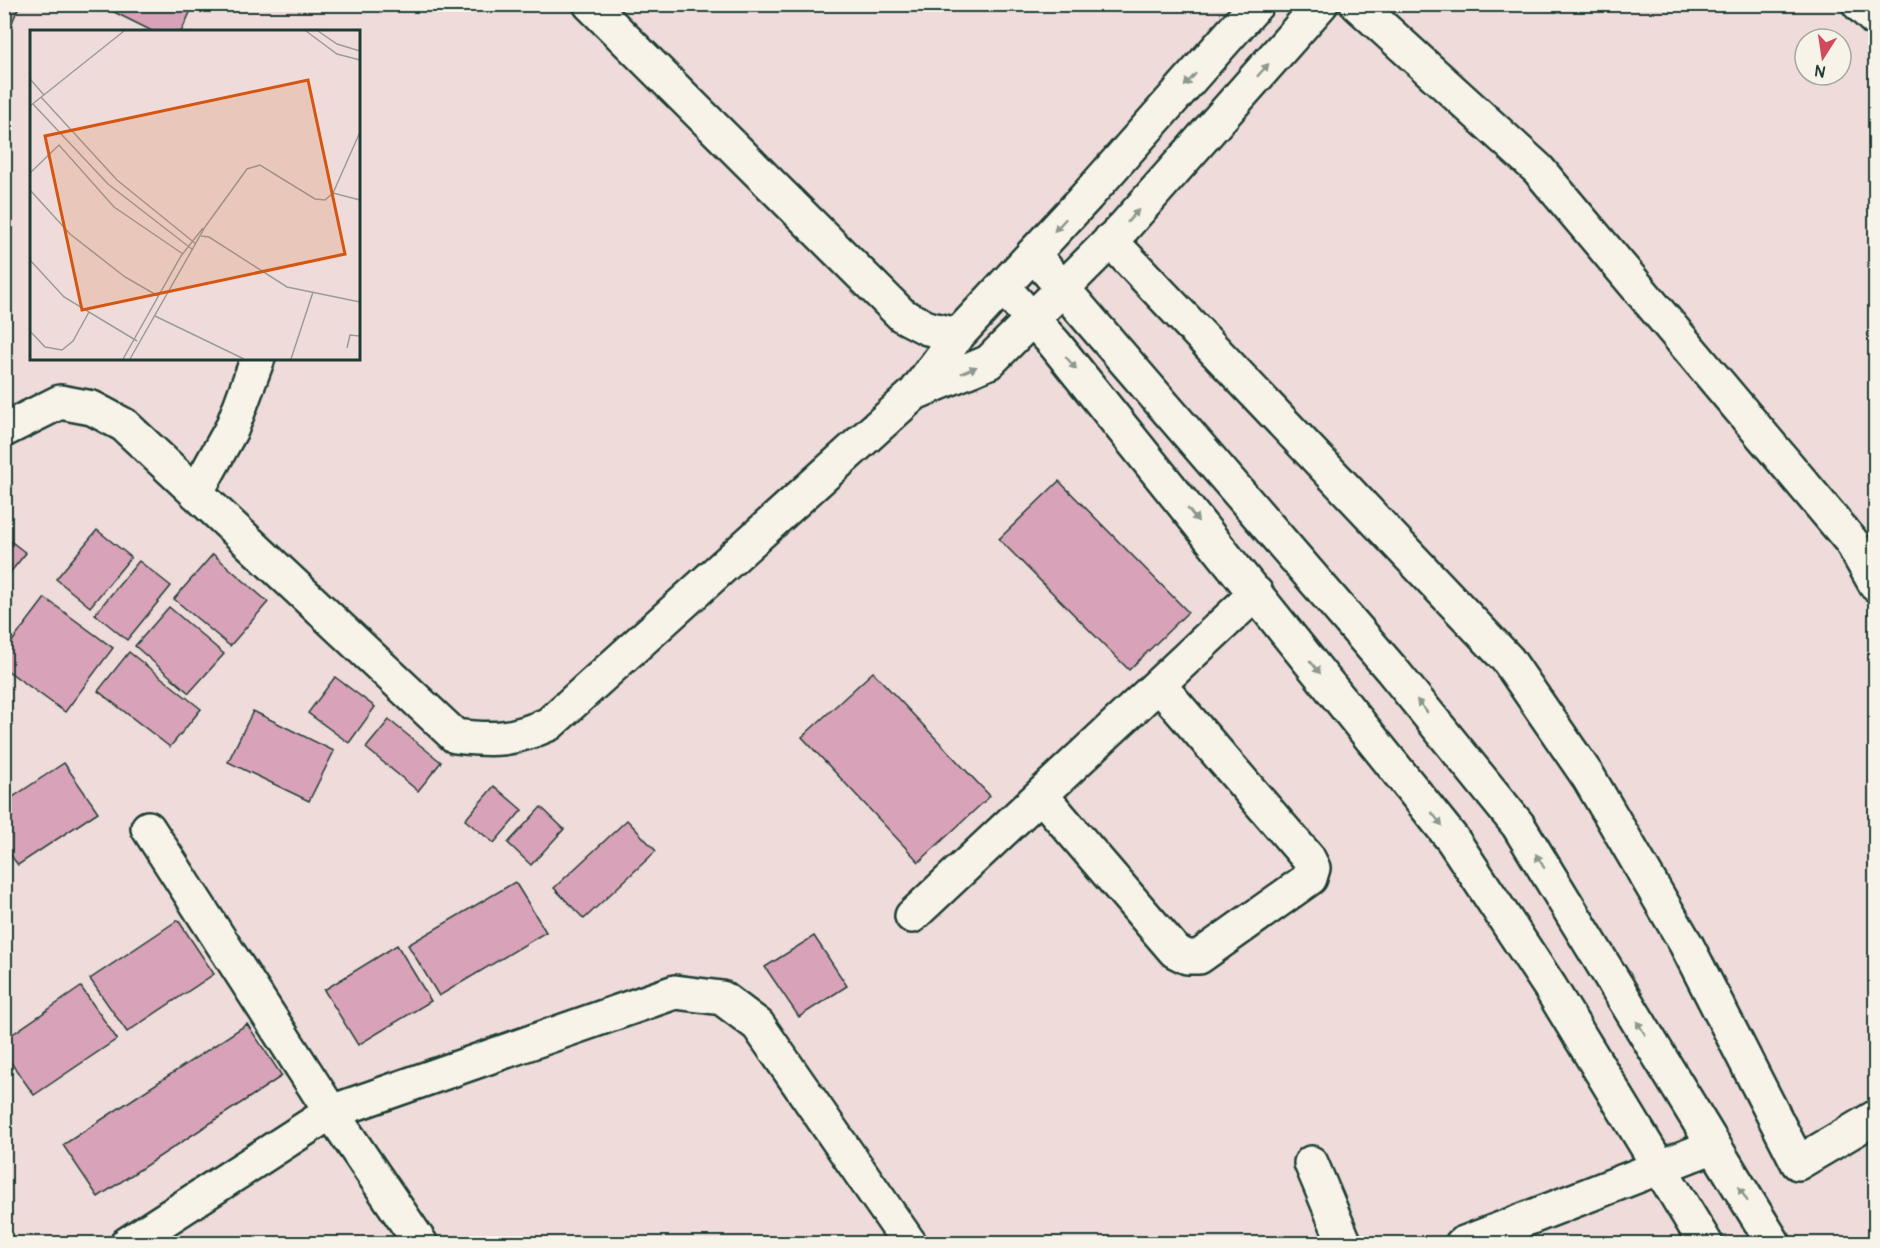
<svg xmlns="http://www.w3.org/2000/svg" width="1880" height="1248" font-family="Pangolin,sans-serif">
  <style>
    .building { fill: #d8a2b8; stroke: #1f3d34; stroke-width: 1.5 }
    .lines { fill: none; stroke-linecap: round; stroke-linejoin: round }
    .minor-casing { stroke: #1f3d34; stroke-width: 38 }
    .minor { stroke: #f7f3e8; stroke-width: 33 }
    .oneway { fill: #8b988e }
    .inset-road { fill: none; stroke: #9b9c98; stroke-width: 1.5 }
    .view { fill: #d45610; fill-opacity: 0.15; stroke: #d45610; stroke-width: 3 }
    .inset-edge { fill: none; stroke: #1f3d34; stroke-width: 3 }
  </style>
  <rect width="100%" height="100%" fill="#eedbda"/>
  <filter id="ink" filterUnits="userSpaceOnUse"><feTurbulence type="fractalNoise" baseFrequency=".0167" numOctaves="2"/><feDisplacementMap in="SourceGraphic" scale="12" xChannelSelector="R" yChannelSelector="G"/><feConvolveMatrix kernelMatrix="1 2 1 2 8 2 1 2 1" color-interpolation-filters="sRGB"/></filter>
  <g filter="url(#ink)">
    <path class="building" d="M4,4h16l-16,37z
      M98,4h96l-13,28h-27z
      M1059,481l129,131 -59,58 -130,-131z
      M97,530l34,27 -41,50 -34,-28z
      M4,536l22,17 -22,27z
      M213,554l55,48 -38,44 -56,-47z
      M139,561l32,25 -44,54 -32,-26z
      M45,598l68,50 -48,64 -61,-44v-16z
      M169,607l55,47 -35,39 -54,-47z
      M129,652l72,57 -31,38 -72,-56z
      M873,672l117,124 -71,66 -117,-125z
      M335,677l40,30 -26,36 -41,-30z
      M253,711l81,40 -25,50 -81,-39z
      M389,720l52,42 -23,29 -52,-43z
      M64,763l34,49 -80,53 -14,-19v-43z
      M494,786l28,24 -28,33 -29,-23z
      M541,807l23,22 -33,36 -23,-22z
      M627,820l29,31 -72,68 -30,-31z
      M515,882l31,50 -107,64 -31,-51z
      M178,920l36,54 -87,58 -37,-53z
      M814,936l33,50 -48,31 -34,-50z
      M397,945l34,56 -73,44 -34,-55z
      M81,987l36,52 -83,56 -30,-42v-13z
      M247,1024l35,52 -184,121 -35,-52z"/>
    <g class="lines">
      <g class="minor-casing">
        <path id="minor" d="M590,4l312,311 25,13 31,7
          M1357,4l181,165 313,372 25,44
          M1859,4l17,16
          M1110,240l398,420 81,118 97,166 112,219 78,-46
          M1033,254l359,416 126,155 256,419
          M1003,287l51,56 399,497 97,147 156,257
          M915,393l74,-31 135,-135 197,-223
          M4,430l56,-28 32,6 32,17 331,311c39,5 58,4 94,-12l366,-331 43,-58 129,-139 170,-192
          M196,493l36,-65 26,-70
          M1041,795l134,156 12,6h12l111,-79 3,-10 -5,-10 -149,-173
          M148,828l183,284 90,132
          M912,916l344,-323
          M1311,1163l34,81
          M127,1244l204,-132 344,-120 47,6 36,27 152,219
          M1462,1244l252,-98"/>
      </g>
      <use href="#minor" class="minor"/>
    </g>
    <defs><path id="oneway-solid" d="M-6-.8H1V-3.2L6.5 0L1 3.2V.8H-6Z" transform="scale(1.5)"/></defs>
    <g class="oneway">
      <use href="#oneway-solid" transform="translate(1263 70) rotate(-48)"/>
      <use href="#oneway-solid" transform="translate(1190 80) rotate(132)"/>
      <use href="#oneway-solid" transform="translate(1133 216) rotate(-48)"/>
      <use href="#oneway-solid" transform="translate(1060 225) rotate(133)"/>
      <use href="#oneway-solid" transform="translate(1071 363) rotate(51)"/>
      <use href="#oneway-solid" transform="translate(969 370) rotate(-23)"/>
      <use href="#oneway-solid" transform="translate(1193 515) rotate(51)"/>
      <use href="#oneway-solid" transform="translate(1315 667) rotate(51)"/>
      <use href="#oneway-solid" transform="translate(1422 706) rotate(-129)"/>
      <use href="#oneway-solid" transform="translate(1437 819) rotate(51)"/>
      <use href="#oneway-solid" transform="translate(1540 861) rotate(-121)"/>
      <use href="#oneway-solid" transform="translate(1641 1028) rotate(-122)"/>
      <use href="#oneway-solid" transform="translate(1743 1194) rotate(-122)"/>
    </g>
  </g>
  <g transform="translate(30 30)">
    <rect width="330" height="330" fill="#eedbda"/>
    <path class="inset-road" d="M276,1l31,23 23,6M288,1l19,13 23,7M0,49l14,16M11,67l76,83 79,64M3,74l75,80 85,66M0,76l94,-75M0,143l29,-28 55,62 69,47M0,160l40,44 55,43 33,19M303,163l27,7M171,206l8,1 78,50 73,15M0,230l34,37 73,44M125,286l89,43M0,301l15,16 17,3 11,-9 16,-29M317,318l3,-13 10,1M93,329l58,-103 22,-28M100,329l75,-132 42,-58 13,-4 55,34 10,1 8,-7 27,-61M261,329l22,-67"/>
    <path class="view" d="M278,50l37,174 -263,56 -37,-174z"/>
    <rect width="330" height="330" class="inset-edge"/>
  </g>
  <rect width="1880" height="1248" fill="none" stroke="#f7f3e8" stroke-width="24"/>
  <rect x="12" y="12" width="1856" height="1224" fill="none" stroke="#1f3d34" stroke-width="2" filter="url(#ink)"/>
  <g transform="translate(1823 57) rotate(192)"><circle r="28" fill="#f7f3e8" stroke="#a1aaa0" stroke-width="1.5"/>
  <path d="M0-4.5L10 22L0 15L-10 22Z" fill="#d1495b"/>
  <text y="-9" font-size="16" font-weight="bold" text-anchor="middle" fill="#1f3d34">N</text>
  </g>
</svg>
